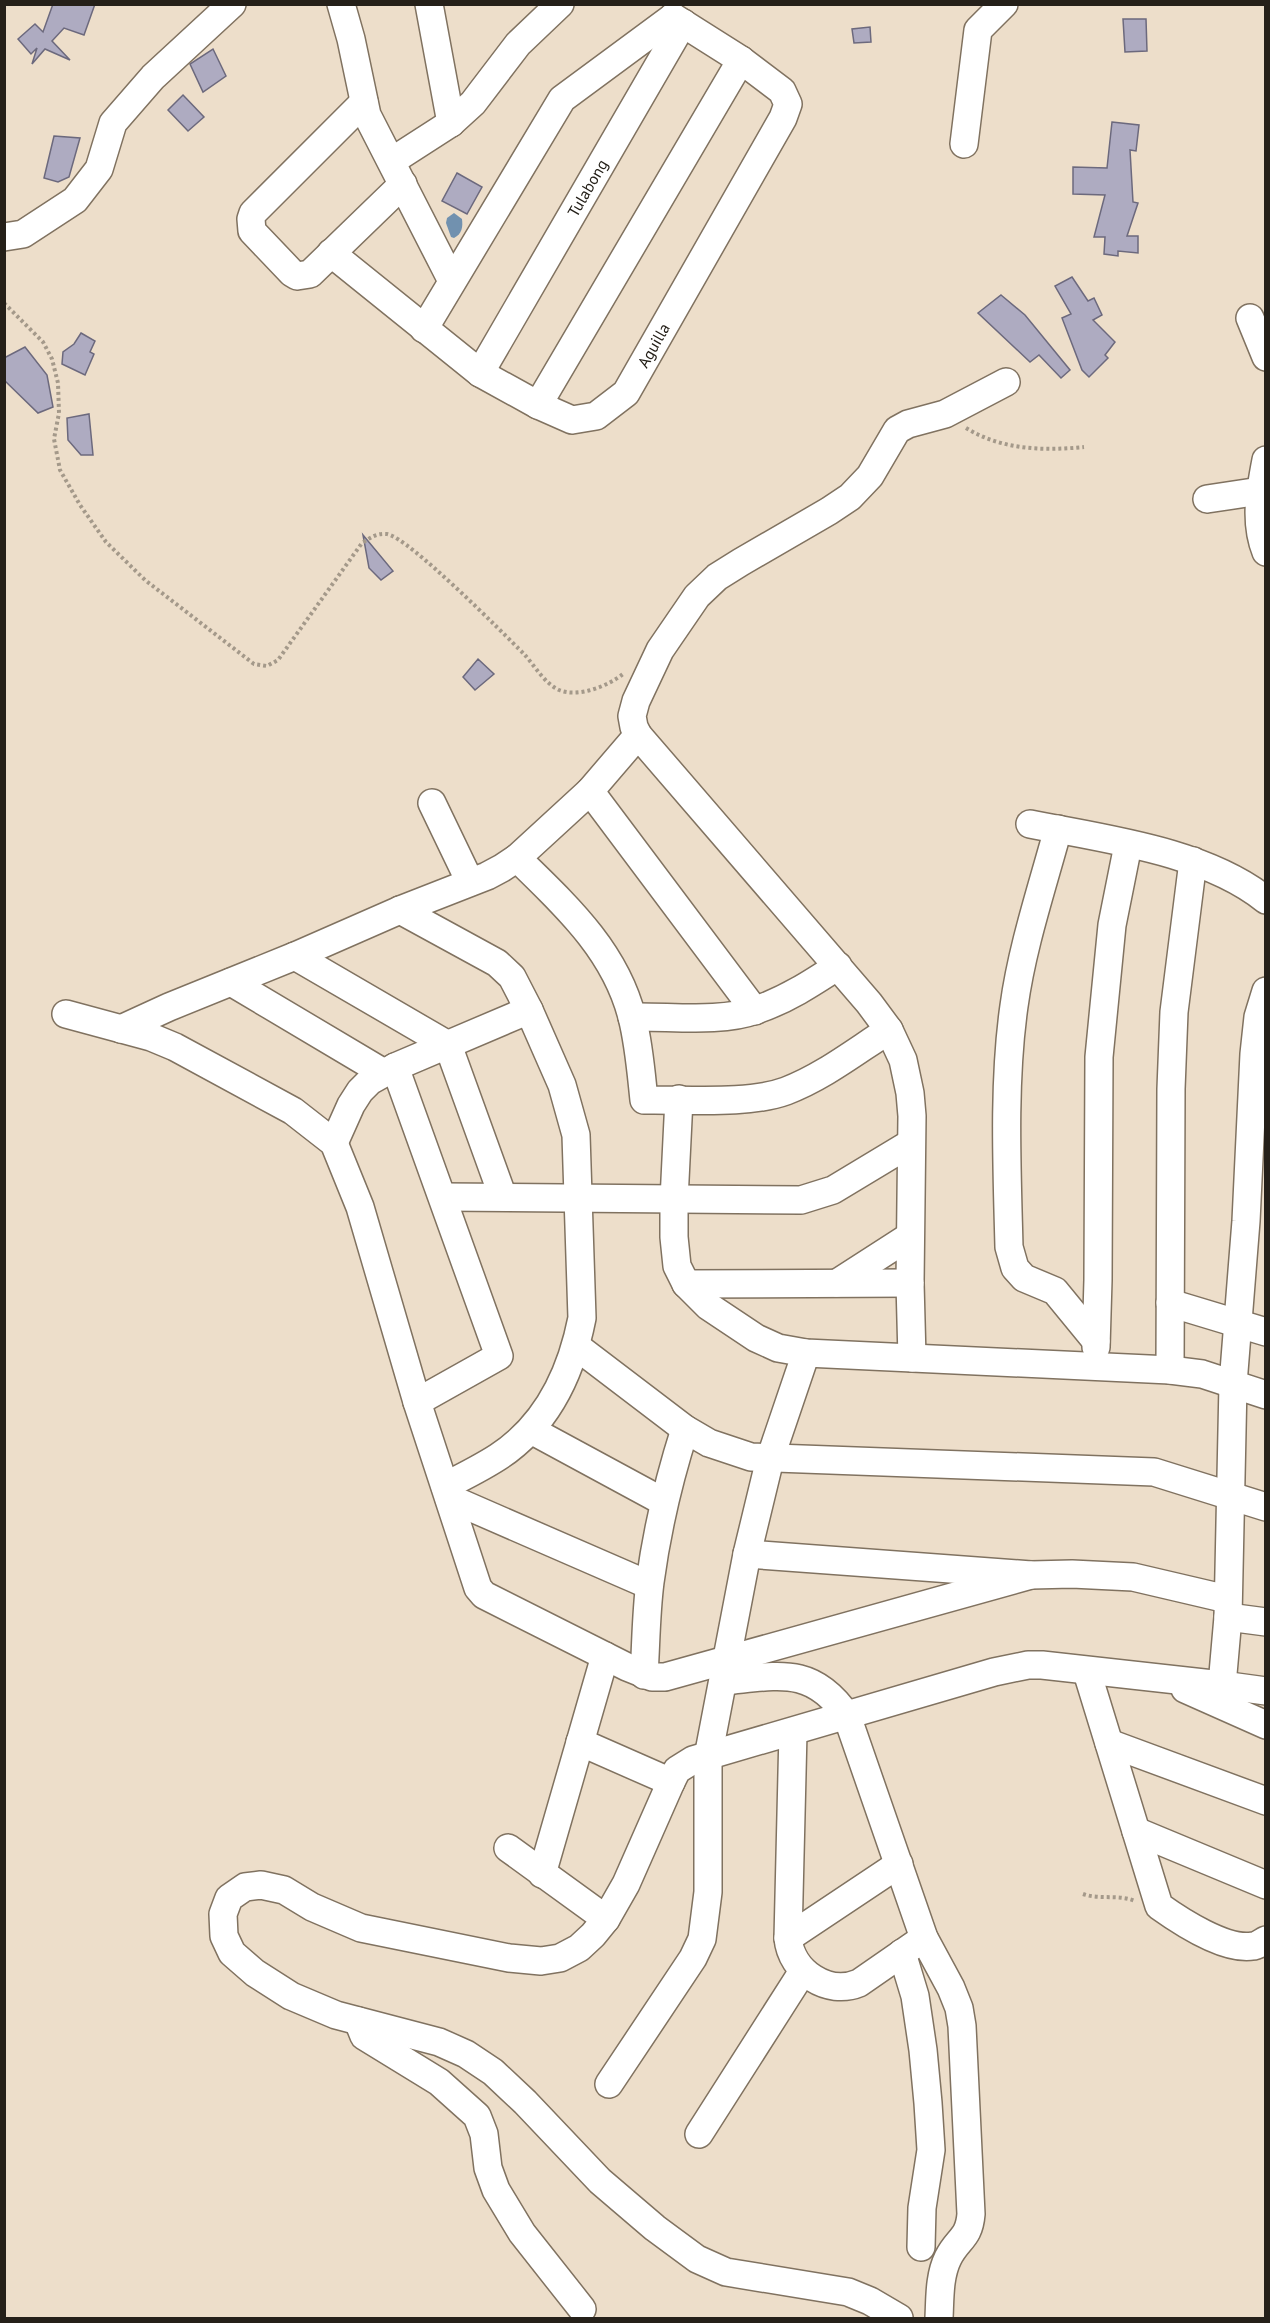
<svg xmlns="http://www.w3.org/2000/svg" width="1270" height="2323" font-family="'PT Sans',sans-serif">
  <style>
    .water { fill: #7191af }
    .building { fill: #aeabc1; stroke: #6c697d; stroke-width: 1.5 }
    .lines { fill: none; stroke-linecap: round; stroke-linejoin: round }
    .minor-casing { stroke: #807260; stroke-width: 30 }
    .path { stroke: #a4998a; stroke-width: 4; stroke-dasharray: 3 3; stroke-linecap: butt }
    .minor { stroke: #fff; stroke-width: 27 }
    .labels { text-anchor: middle; stroke-width: 5; stroke-linejoin: round; paint-order: stroke }
    .street-label { font-size: 16px; fill: #252019; stroke: #eddeca }
  </style>
  <rect width="100%" height="100%" fill="#eddeca"/>
  <path class="water" d="M454,213l8,6c1,8 0,15 -8,19l-3,-1 -5,-14 1,-5z"/>
  <path class="building" d="M53,4h42l-11,31 -20,-7 -12,13 18,19 -25,-11 -13,15 5,-16 -6,6 -13,-15 17,-15 8,8z
    M1123,19h23l1,32 -22,1z
    M870,27l1,15 -17,1 -2,-14z
    M213,49l13,27 -23,16 -13,-28z
    M183,95l21,22 -16,14 -20,-21z
    M1112,122l27,3 -3,26 -6,-1 3,52 5,1 -11,33h11v17l-20,-2v5l-14,-2 1,-17h-11l11,-42 -32,-1v-27l34,1z
    M54,136l26,2 -11,39 -11,5 -14,-4z
    M457,173l25,14 -15,27 -25,-13z
    M1072,277l16,24 6,-3 8,17 -9,5 22,22 -10,13 3,3 -19,19 -7,-7 -20,-52 9,-4 -16,-28z
    M1001,295l24,20 45,55 -9,8 -22,-23 -9,7 -52,-49z
    M81,333l14,8 -5,11 4,2 -9,21 -23,-11 1,-12 11,-8z
    M25,347l22,28 6,32 -15,6 -34,-33v-22z
    M89,414l4,41h-12l-13,-15 -1,-22z
    M363,535l30,36 -12,9 -12,-12z
    M478,659l16,15 -19,16 -12,-13z"/>
  <g class="lines">
    <g class="minor-casing">
      <g id="minor">
        <path d="M341,4l10,35 16,76 85,166"/>
        <path d="M429,4l22,119"/>
        <path d="M364,102l-111,111 -2,6 1,12 40,42 5,3 13,-2 93,-90"/>
        <path d="M964,144l14,-114 26,-26"/>
        <path d="M392,161l59,-38 22,-20 45,-59 42,-40"/>
        <path d="M4,237l19,-3 52,-34 24,-31 14,-46 40,-46 79,-73"/>
        <path id="s1" d="M331,253l149,120 58,32 34,15 24,-4 30,-23 157,-275 5,-14 -6,-13 -41,-31 -68,-43"/>
        <path d="M1250,318l16,39"/>
        <path d="M424,329l138,-230 111,-82"/>
        <path id="s2" d="M480,373l203,-350"/>
        <path d="M538,405l203,-345"/>
        <path d="M1266,460c-6,31 -12,62 0,92"/>
        <path d="M1207,499l53,-8"/>
        <path d="M590,791l165,220"/>
        <path d="M432,803l38,79"/>
        <path d="M1030,824c75,15 175,27 236,76"/>
        <path d="M1058,829c-16,59 -36,118 -44,177 -11,77 -7,163 -5,241l6,21 9,10 31,13 41,50"/>
        <path d="M517,858c48,47 98,92 115,159 7,27 9,55 12,83 41,-1 104,5 142,-9 37,-14 70,-40 103,-61"/>
        <path d="M400,910l97,53 15,14 17,33 33,75 14,50 6,183c-11,56 -35,107 -84,139 -17,11 -35,20 -53,29"/>
        <path d="M295,956l153,89 55,152"/>
        <path d="M231,982l153,91"/>
        <path d="M66,1014l85,23 24,10 118,64 41,32 26,64 57,195 61,186 6,7 143,72 25,10h13l366,-102"/>
        <path d="M632,1017c38,-1 89,6 124,-7 30,-10 56,-27 82,-44"/>
        <path d="M121,1029l48,-22 126,-51 105,-46 87,-34 15,-8 15,-10 73,-67 48,-56"/>
        <path d="M395,1067l104,289 -82,46"/>
        <path d="M679,1099l-5,101v37l3,29 9,18 22,22 48,32 22,10 28,5 364,17 32,4 64,21"/>
        <path d="M334,1143l17,-38 9,-14 10,-10 25,-14 134,-57"/>
        <path d="M443,1197l358,3 32,-10 78,-47"/>
        <path d="M837,1283l73,-47"/>
        <path d="M686,1284l224,-1"/>
        <path d="M1170,1303l96,29"/>
        <path d="M576,1346l109,83 24,14 42,14 403,15 112,35"/>
        <path d="M1096,1347l2,-67 1,-223 13,-132 16,-80"/>
        <path d="M912,1358l-2,-75 2,-167 -2,-23 -7,-33 -14,-30 -20,-27 -231,-268 -4,-8 -2,-11 4,-15 24,-51 37,-54 20,-19 24,-15 88,-51 21,-14 20,-21 27,-46 11,-6 37,-10 61,-32"/>
        <path d="M1170,1370l1,-281 3,-77 19,-151"/>
        <path d="M531,1430l133,72"/>
        <path d="M449,1498l200,87"/>
        <path d="M747,1554l284,21 41,-1 61,3 94,22"/>
        <path d="M1228,1617l38,5"/>
        <path d="M1087,1672l72,234c21,15 67,45 94,40 4,0 9,-4 13,-6"/>
        <path d="M644,1675c2,-31 2,-62 6,-93 7,-52 19,-103 35,-153"/>
        <path d="M724,1681c54,-5 88,-16 123,35l77,222 27,50 8,20 3,18 9,188c-2,25 -13,24 -23,44 -9,18 -8,41 -9,60"/>
        <path d="M1222,1685l6,-68 5,-233 13,-163 8,-167 4,-37 8,-26"/>
        <path d="M1185,1689l81,36"/>
        <path d="M793,1732l-5,206c3,34 40,58 71,45l65,-45"/>
        <path d="M580,1742l91,40"/>
        <path d="M1109,1743l157,58"/>
        <path d="M1136,1831l130,54"/>
        <path d="M508,1848l98,71"/>
        <path d="M542,1874l63,-218"/>
        <path d="M788,1938l111,-74"/>
        <path d="M902,1953l13,43 8,54 5,53 3,47 -9,58 -1,39"/>
        <path d="M358,2021l6,15 75,46 38,34 7,18 4,34 8,22 26,43 60,76"/>
        <path d="M609,2084l84,-126 9,-19 6,-47v-135l39,-203 23,-95 36,-106"/>
        <path d="M699,2134l104,-163"/>
        <path d="M899,2318l-29,-17 -22,-9 -122,-20 -29,-13 -42,-31 -55,-47 -75,-79 -32,-30 -27,-18 -27,-12 -103,-27 -45,-19 -36,-23 -23,-20 -8,-17 -1,-22 6,-16 16,-11 16,-2 23,5 28,17 49,21 148,30 32,3 19,-3 19,-10 14,-13 13,-16 20,-35 45,-102 6,-12 16,-10 301,-88 34,-7h14l180,20 44,6"/>
      </g>
    </g>
    <path class="path" d="M4,303l39,39 9,17 6,24 1,30 -5,26 6,31 20,35 26,37 39,38 109,84 13,2 11,-6 84,-117c8,-5 14,-10 25,-9 22,4 116,99 137,120 11,12 20,29 35,36 19,8 49,-4 64,-16
      M966,428c36,22 77,23 118,19
      M1083,1894c17,6 35,0 52,7"/>
    <use href="#minor" class="minor"/>
  </g>
  <g class="labels">
    <g class="street-label">
      <text dy="6" stroke="none"><textPath href="#s2" startOffset="214">Tulabong</textPath></text>
      <text dy="6" stroke="none"><textPath href="#s1" startOffset="412">Aguilla</textPath></text>
    </g>
  </g>
  <rect width="1270" height="2323" fill="none" stroke="#252019" stroke-width="12"/>
</svg>
